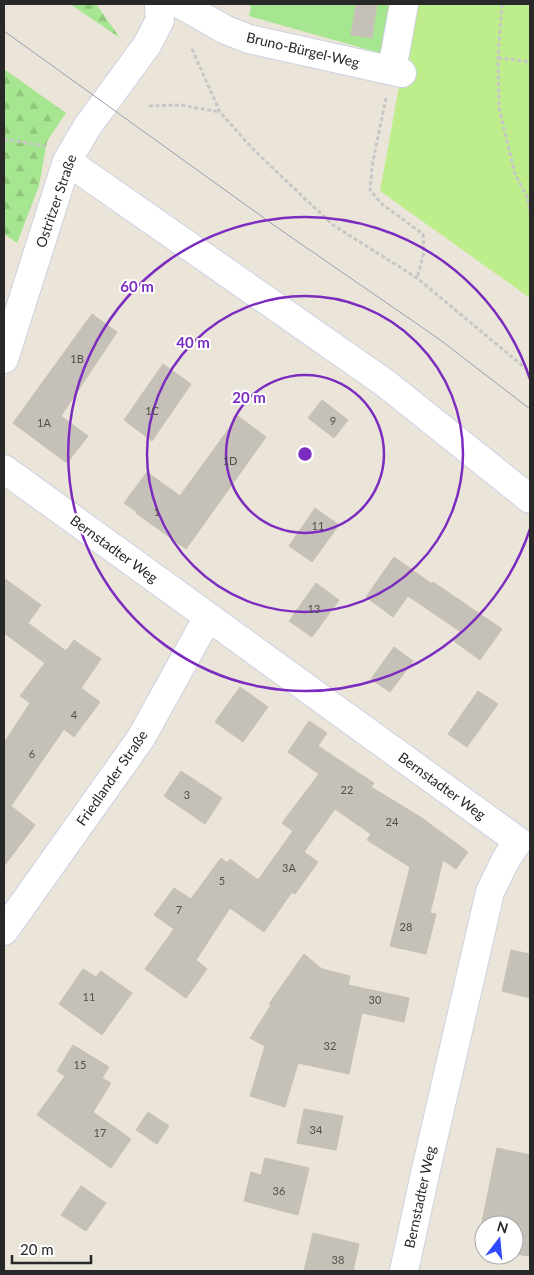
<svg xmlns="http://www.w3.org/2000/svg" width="534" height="1275" font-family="Lato,sans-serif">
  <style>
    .forest { fill: url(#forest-firs) }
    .garden { fill: #a7e690 }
    .pitch { fill: #bdee8b }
    .building { fill: #c6c1b8; stroke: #c6c0b2 }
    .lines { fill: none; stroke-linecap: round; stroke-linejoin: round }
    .minor-casing { stroke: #cdd0e2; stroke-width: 30 }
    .path { stroke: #c7c7c7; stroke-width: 3; stroke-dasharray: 4 2.5; stroke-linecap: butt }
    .minor { stroke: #fff; stroke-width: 28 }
    .tram { stroke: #9b9db3; stroke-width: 1 }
    .ring { fill: none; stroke: #7b2cbf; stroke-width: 2.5 }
    .labels { text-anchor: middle; stroke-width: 4; stroke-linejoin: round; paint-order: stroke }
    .number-label { font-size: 11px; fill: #504e4c }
    .street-label { font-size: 14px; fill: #282828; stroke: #fff }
    .centre { fill: #7b2cbf; stroke: #fff; stroke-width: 2.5 }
    .ring-label { font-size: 15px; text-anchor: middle; font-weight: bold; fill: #7b2cbf; stroke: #fff; stroke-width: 4; stroke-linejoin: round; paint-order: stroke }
  </style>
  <defs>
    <pattern id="forest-firs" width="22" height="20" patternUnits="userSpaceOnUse" patternTransform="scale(1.25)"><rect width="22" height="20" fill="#a7e690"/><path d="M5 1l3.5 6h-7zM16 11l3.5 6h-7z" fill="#90c57c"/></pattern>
  </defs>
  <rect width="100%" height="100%" fill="#ebe4d8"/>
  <path class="forest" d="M70,4h26l24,34z
    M4,69l62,44 -19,28 -8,45 -22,57 -13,-9z"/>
  <path class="garden" d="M248,4h149l-5,31 -12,18 -131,-37 2,-9z"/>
  <path class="pitch" d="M414,4h116v294l-150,-107z"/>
  <path class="building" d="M356,4h21l-5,34 -21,-3z
    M92,314l25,18 -56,84 27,20 -21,27 -54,-40z
    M163,364l28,20 -39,57 -28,-21z
    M322,400l26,20 -14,18 -26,-20z
    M238,416l28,21 -80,112 -50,-36 1,-1 -13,-9 23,-31 33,24z
    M315,508l24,17 -27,37 -23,-16z
    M394,557l38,27 1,-2 69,47 -22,31 -26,-19 7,-9 -53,-36 -15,21 -27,-20z
    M4,578l37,27 -13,18 38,28 8,-11 27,19 -20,29 19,14 -26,35 -10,-8 -53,77 24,19 -31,41v-123l26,-40 -10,-7 25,-33 -41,-30z
    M316,583l23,17 -27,37 -23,-16z
    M394,647l19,14 -23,31 -19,-13z
    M240,687l28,20 -25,35 -28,-20z
    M478,691l20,13 -31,43 -19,-13z
    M309,721l18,12 -9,13 56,37 -3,4 51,31 46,34 -12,17 -13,-9 -13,53 6,1 -10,40 -36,-8 20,-79 -43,-27 4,-6 -36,-25 -31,43 14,10 -23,32 -3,-2 -28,40 -34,-24 -34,52 11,9 -21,29 -41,-29 29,-40 -20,-14 20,-27 17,11 30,-41 6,5 3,-4 28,21 35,-49 -11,-8 37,-49 -31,-22z
    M181,771l41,27 -17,26 -41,-28z
    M511,950l19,4v44l-28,-7z
    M304,954l18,15 28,7 -2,9 61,13 -5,24 -42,-9 -13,61 -51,-11 -13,44 -35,-11 15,-50 -15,-8 21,-33 -2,-1z
    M83,969l13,8 5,-6 31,22 -30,42 -43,-31z
    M73,1045l36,22 -7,11 9,5 -18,29 38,27 -20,29 -74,-53 28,-39 -8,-5z
    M304,1109l39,7 -7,34 -39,-7z
    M148,1112l21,14 -12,18 -21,-14z
    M497,1148l33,7v101l-16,-2v-29h-30v23l-7,-1z
    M265,1158l44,10 -11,47 -54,-14 7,-29 10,3z
    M81,1186l25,17 -20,28 -25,-16z
    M313,1233l46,11 -6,27h-49z"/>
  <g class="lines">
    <g class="minor-casing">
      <path id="minor" d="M180,4l46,26 23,9 153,34
        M392,70l12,-66
        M67,161l318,222 145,116
        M4,359l63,-198 20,-34 60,-82 13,-25 -1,-16
        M4,469l514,372 -13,20 -15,31 -65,282 -21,97
        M4,931l137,-193 67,-121"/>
    </g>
    <path class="path" d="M502,4l-4,54 1,50 16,66 13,25h2
      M192,49l28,63 32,36 29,28 52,49 84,53 113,94
      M498,58l32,4
      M386,98l-14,68 -2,24 12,14 41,30 1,19 -7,25
      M149,106l31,-1 40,7
      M4,140l12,1 29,5
      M528,199l2,14"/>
    <use href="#minor" class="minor"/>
    <path class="tram" d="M4,31l271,195 164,113 91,70"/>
  </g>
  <g class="ring">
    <circle cx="305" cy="454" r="79"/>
    <circle cx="305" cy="454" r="158"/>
    <path d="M530 529A237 237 0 1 1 530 379"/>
  </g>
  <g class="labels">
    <g class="number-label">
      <text x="77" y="363">1B</text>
      <text x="152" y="415">1C</text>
      <text x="333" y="425">9</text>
      <text x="44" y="427">1A</text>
      <text x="230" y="465">1D</text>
      <text x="157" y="516">1</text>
      <text x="318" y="530">11</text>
      <text x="314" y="613">13</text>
      <text x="74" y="719">4</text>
      <text x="32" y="758">6</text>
      <text x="347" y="794">22</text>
      <text x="187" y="799">3</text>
      <text x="392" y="826">24</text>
      <text x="289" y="872">3A</text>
      <text x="222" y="885">5</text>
      <text x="179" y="914">7</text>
      <text x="406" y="931">28</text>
      <text x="89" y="1001">11</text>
      <text x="375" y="1004">30</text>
      <text x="330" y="1050">32</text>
      <text x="80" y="1069">15</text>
      <text x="316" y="1134">34</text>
      <text x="100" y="1137">17</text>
      <text x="279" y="1195">36</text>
      <text x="338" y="1264">38</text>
    </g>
    <g class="street-label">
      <text transform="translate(303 50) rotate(13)" y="5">Bruno-Bürgel-Weg</text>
      <text transform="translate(56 201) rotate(-71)" y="5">Ostritzer Straße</text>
      <text transform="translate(114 549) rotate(36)" y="5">Bernstadter Weg</text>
      <text transform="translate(112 778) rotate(-55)" y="5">Friedlander Straße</text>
      <text transform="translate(442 786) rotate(36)" y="5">Bernstadter Weg</text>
      <text transform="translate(420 1197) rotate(-78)" y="5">Bernstadter Weg</text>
    </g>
  </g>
  <circle cx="305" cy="454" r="8" class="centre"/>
  <g class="ring-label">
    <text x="137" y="292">60 m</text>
    <text x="193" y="348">40 m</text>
    <text x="249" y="403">20 m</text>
  </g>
  <rect width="534" height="1275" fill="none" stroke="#282828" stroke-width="10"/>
  <g transform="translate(499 1240) rotate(16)"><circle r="24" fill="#ffffff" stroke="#a9a9a9"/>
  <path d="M0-4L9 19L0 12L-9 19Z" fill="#3149ff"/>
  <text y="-8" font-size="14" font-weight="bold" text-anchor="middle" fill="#282828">N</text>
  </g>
  <path d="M12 1255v8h79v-8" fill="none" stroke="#282828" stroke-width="2.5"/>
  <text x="20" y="1255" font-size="15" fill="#282828" stroke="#ffffff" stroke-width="4" paint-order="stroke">20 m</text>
</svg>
